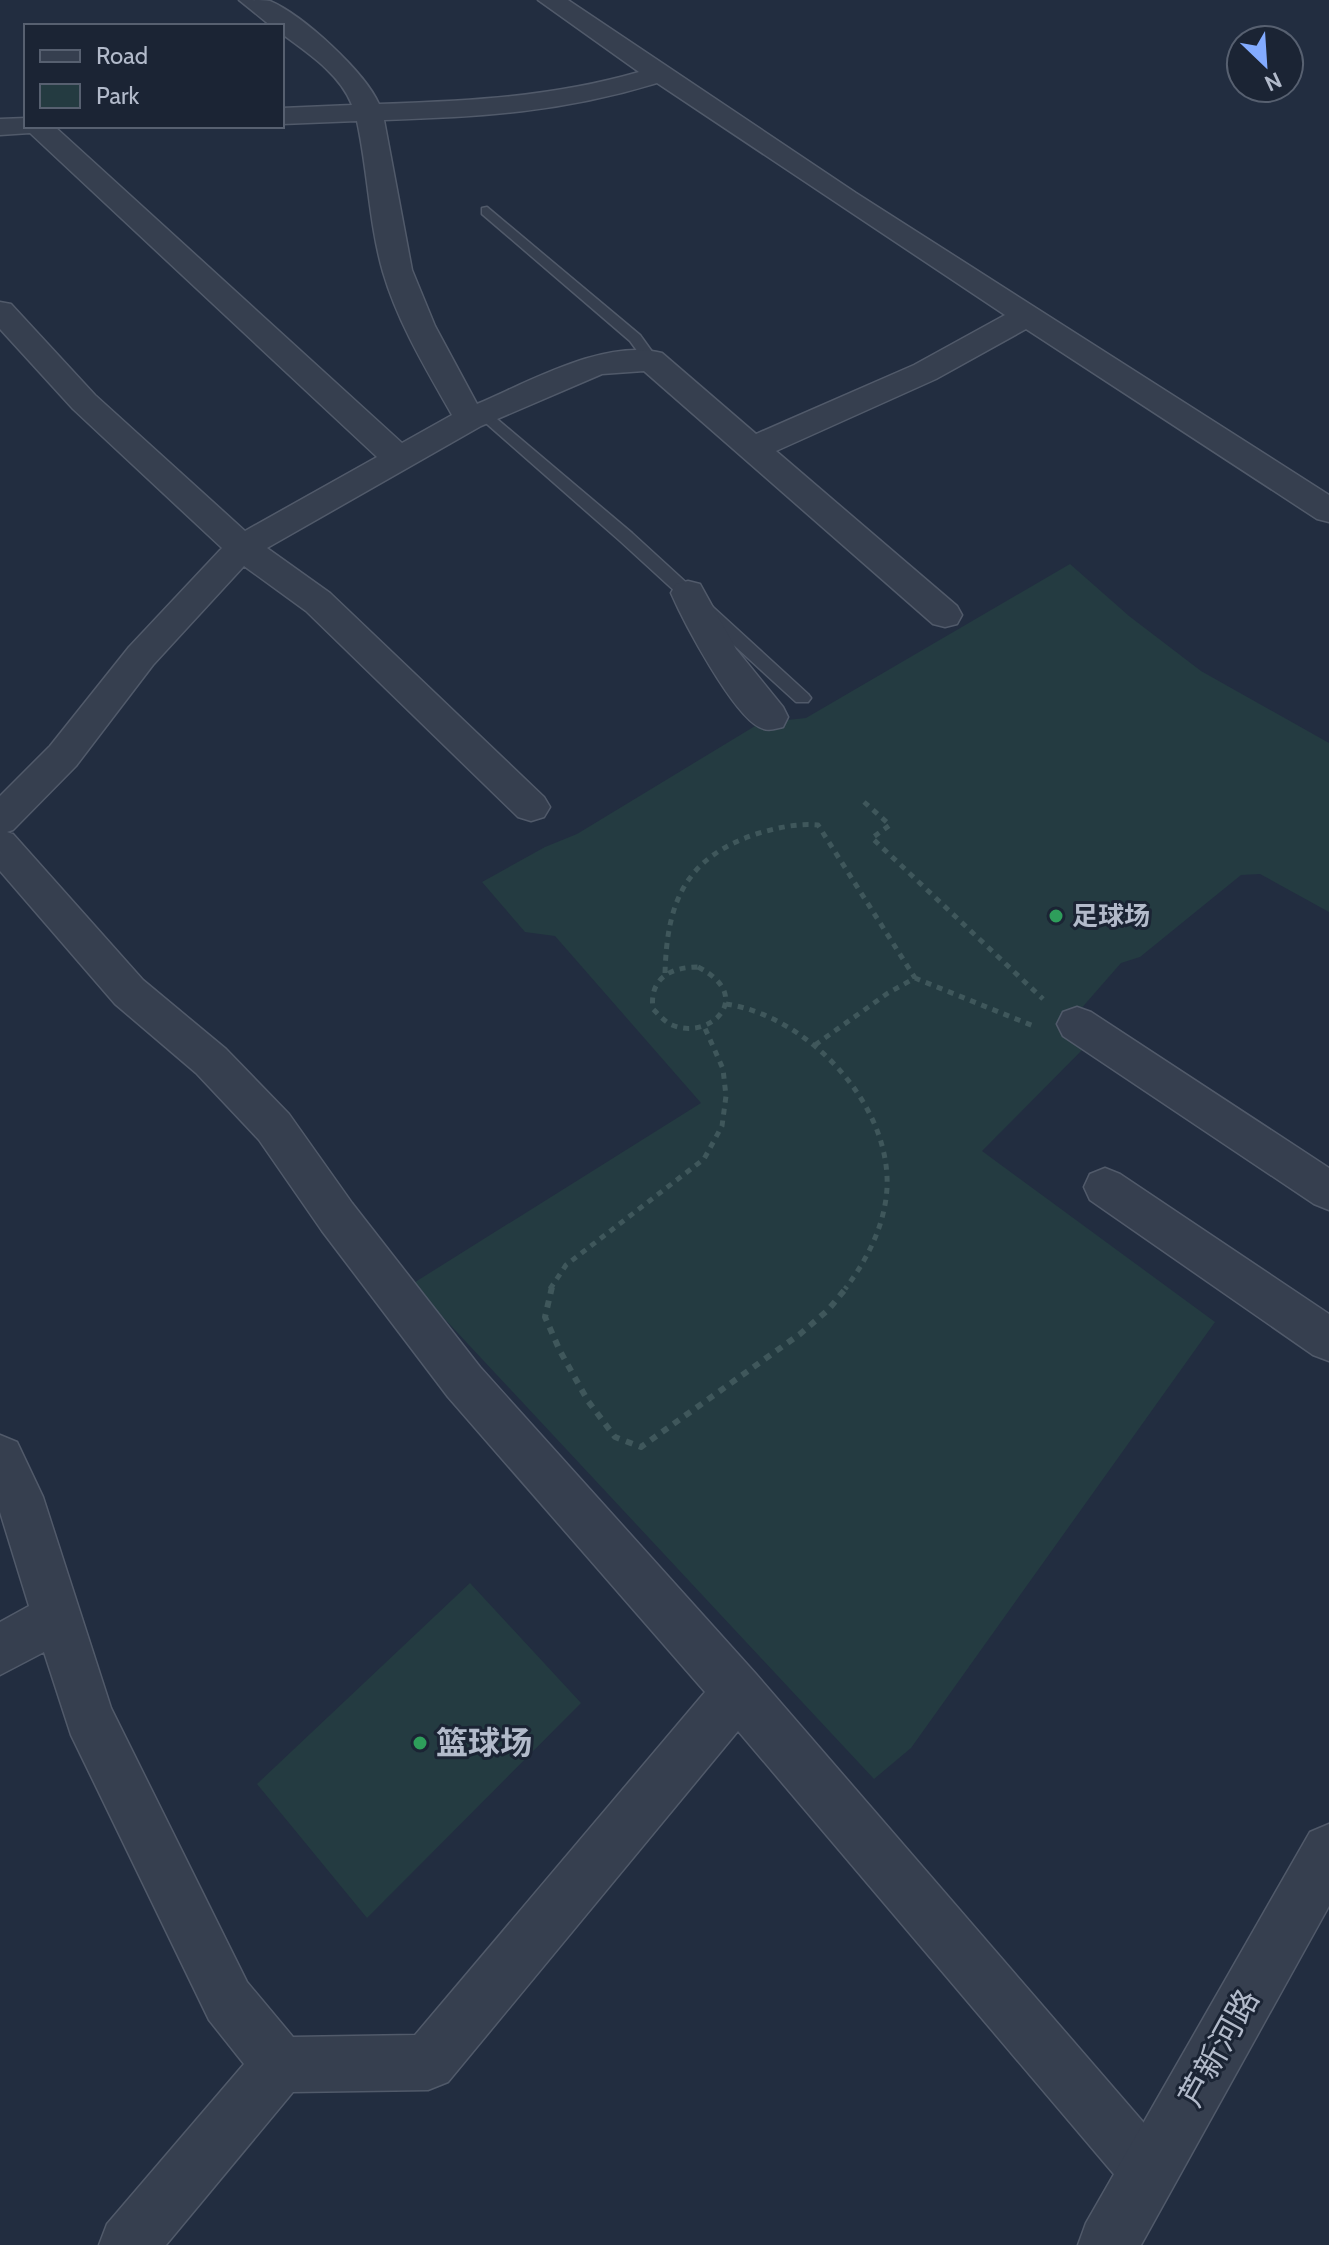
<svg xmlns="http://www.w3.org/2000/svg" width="1329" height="2245" font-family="Cabin,'Noto Sans SC',sans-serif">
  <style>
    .green { fill: #243b41 }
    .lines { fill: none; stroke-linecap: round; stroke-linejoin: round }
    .service-casing { stroke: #515a6a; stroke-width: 3 }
    .minor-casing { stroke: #515a6a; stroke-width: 3 }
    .tertiary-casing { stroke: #515a6a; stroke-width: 3 }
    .path-far1 { stroke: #3f575b; stroke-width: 5; stroke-dasharray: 6 6; stroke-linecap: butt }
    .path { stroke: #3f575b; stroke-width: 6; stroke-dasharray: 7 7; stroke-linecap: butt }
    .service { fill: #363f4f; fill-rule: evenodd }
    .minor { fill: #363f4f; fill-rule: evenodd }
    .tertiary { fill: #363f4f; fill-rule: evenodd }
    .leisure-dot { fill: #2e9e5b; stroke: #1b2434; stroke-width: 3 }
    .labels { text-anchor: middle; stroke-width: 6; stroke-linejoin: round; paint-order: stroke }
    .poi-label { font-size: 26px; font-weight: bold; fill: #b2baca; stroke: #1b2434; text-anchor: start }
    .near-poi-label { font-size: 32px; font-weight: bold; fill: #b2baca; stroke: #1b2434; text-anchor: start }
    .near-street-label { font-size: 32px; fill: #b2baca; stroke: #1b2434 }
  </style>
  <rect width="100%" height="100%" fill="#222d40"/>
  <path class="green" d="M1070,564l59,52 72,55 128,72v169l-69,-38 -19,1 -101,82 -19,6 -56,64 23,17 -106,107 233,171 -304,426 -37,31 -462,-495 289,-181 -146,-167 -30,-4 -43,-50 63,-35 32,-13 183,-111 46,-5z
    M470,1583l111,120 -214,215 -110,-134z"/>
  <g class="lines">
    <g class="service-casing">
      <path id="service" d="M487,207l153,128 18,25 -2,3h-10l-16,-22 -148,-127v-6z
        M484,408l148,125 176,161 3,4 -3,4h-12l-176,-161 -141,-124v-8z"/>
    </g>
    <g class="minor-casing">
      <path id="minor" d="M239,0c9,0 23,0 31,1 33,14 95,71 109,103 90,-3 173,-7 260,-32l-101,-72h30l288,193 473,302v27l-12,-3 -291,-190 -90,50 -160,72 181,155 5,9 -5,9 -12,3 -12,-3 -289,-253 -42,3 -121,52 -214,122 63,45 214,204 6,10 -6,10 -13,4 -13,-4 -212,-206 -62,-45 -91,99 -77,101 -63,64 -6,2 6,2 130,146 83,69 63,65 63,89 128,164 276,307 413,478 9,20 -9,20 -20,9 -20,-9 -391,-461 -290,351 -20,8 -135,2 -127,153h-67l8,-21 137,-160 -35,-44 -138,-285 -27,-83 -44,23v-53l29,-16 -29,-94v-77l17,7 26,55 68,211 136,274 46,55 122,-2 290,-343 -257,-295 -126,-166 -63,-91 -63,-67 -81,-69 -115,-133v-75l50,-50 79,-99 93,-99 -149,-139 -73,-80v-27l11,2 84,91 150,136 132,-74 -347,-324 -30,2v-16l26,-1v8h28l348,317 50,-28c-26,-46 -54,-92 -69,-143 -14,-48 -15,-101 -26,-151l-75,3v-16l70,-3c-12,-31 -44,-52 -70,-71v-8h-11zM657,83l348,232 -91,50 -158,69 -94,-81c-57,-15 -133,29 -185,51l-42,-78 -23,-56 -28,-150c98,-3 178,-8 273,-37z
        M688,581l12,3 36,65 47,58 5,10 -5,10c-9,2 -15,5 -24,0 -27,-14 -75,-104 -88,-134l5,-9z
        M1077,1007l14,5 238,156v42l-15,-6 -251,-168 -6,-12 6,-12z
        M1105,1168l15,6 209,140v47l-16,-6 -223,-155 -6,-13 6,-13z"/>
    </g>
    <g class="tertiary-casing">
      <path id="tertiary" d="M1329,1824v82l-188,339h-63l8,-22 224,-391z"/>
    </g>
    <path class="path-far1" d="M864,802l26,23 -18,13 171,161
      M698,967c59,30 11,74 -26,58 -7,-3 -13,-10 -19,-16 -4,-30 17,-42 45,-42z
      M665,973c2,-71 20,-115 91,-139 20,-6 41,-11 62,-9l97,153
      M726,1004c81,12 165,99 161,184 -2,37 -20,72 -42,101
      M815,1045l73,-52 27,-15 121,49
      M550,1289l16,-24 138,-106 18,-33 4,-30 -3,-27 -19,-43"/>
    <path class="path" d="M552,1287l-7,30 15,34 28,50 27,36 26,10 159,-113 28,-24 19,-23"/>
    <use href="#service" class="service"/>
    <use href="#minor" class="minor"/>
    <use href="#tertiary" class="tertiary"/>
  </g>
  <g class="leisure-dot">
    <circle cx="1056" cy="916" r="8"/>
    <circle cx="420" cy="1743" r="8"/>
  </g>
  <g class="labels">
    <g class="poi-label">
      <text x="1072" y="925">足球场</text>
    </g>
    <g class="near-poi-label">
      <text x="436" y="1754">篮球场</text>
    </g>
    <g class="near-street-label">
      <text transform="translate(1219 2048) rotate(-61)" y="11">芦新河路</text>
    </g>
  </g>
  <rect x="24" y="24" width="260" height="104" fill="#1b2434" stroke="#576070" stroke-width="2"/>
  <rect x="40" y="50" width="40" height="12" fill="#363f4f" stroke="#576070" stroke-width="2"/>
  <text x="96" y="64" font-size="24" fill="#b2baca">Road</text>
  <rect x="40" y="84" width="40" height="24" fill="#243b41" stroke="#576070" stroke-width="2"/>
  <text x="96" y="104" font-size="24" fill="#b2baca">Park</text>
  <g transform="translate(1265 64) rotate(155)"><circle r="38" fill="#1b2434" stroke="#576070" stroke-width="2"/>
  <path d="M0-6L14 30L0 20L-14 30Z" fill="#83abff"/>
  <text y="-12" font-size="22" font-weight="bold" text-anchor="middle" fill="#b2baca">N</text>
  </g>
</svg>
